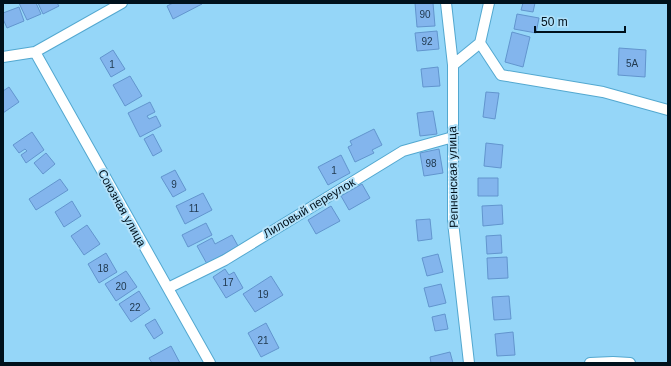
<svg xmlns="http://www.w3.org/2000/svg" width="671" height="366" font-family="Helvetica,sans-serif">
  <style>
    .building { fill: #83b5ed; stroke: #6295ce }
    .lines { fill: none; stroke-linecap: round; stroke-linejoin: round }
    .minor-casing { stroke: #53a8d0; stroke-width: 12 }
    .minor { stroke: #fff; stroke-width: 10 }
    .labels { text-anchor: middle; stroke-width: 4; stroke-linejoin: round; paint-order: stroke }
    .number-label { font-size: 10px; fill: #213a50 }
    .street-label { font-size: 12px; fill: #00111c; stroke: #b1e1fa }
  </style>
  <rect width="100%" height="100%" fill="#95d6f8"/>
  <path class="building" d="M19,3h17l5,11 -14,6z
    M38,3h19l2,3 -16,8z
    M173,3h29v1l-29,15 -6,-13z
    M415,3h18l2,23 -18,1z
    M523,3h12l-2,9 -12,-2z
    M19,7l5,14 -17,7 -4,-9v-6z
    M517,14l22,4 -3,15 -22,-4z
    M437,31l2,18 -22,2 -2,-18z
    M512,32l18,5 -7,30 -18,-5z
    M619,48l27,2 -1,27 -27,-2z
    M113,50l12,19 -14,8 -11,-19z
    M438,67l2,19 -17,1 -2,-18z
    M130,76l12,20 -17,10 -12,-21z
    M9,87l10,15 -16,11v-22z
    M486,92l13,1 -4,26 -12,-2z
    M150,102l5,10 -8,4 2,3 7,-3 5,10 -21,11 -12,-24z
    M433,111l4,23 -17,2 -3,-23z
    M374,129l8,16 -10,5 2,3 -19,9 -7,-15 4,-2 -2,-4z
    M32,132l12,18 -18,13 -5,-8 6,-4 -2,-2 -6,4 -6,-8z
    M153,134l9,17 -9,5 -9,-17z
    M486,143l17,2 -2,23 -17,-2z
    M439,149l4,24 -19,3 -4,-23z
    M46,153l9,11 -12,10 -9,-11z
    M341,155l9,18 -22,12 -10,-18z
    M175,170l11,20 -13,7 -12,-20z
    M478,178h20v18h-20z
    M60,179l8,11 -32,20 -7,-11z
    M362,184l8,14 -21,12 -8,-14z
    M203,193l9,17 -27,14 -9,-18z
    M72,201l9,15 -17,11 -9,-15z
    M502,205l1,19 -20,2 -1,-20z
    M331,206l9,15 -24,13 -8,-14z
    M430,219l2,20 -14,2 -2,-21z
    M206,223l6,12 -24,12 -6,-12z
    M87,225l13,19 -16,11 -13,-19z
    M232,235l6,11 -31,18 -10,-18 15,-8 3,6z
    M501,235l1,18 -15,1 -1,-18z
    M106,253l11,19 -18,11 -11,-19z
    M438,254l5,18 -16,4 -5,-18z
    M507,257l1,21 -20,1 -1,-21z
    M225,269l4,6 5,-3 9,16 -17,10 -13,-21z
    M126,271l11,16 -21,14 -11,-17z
    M271,276l12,19 -28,17 -12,-18z
    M441,284l5,19 -17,4 -5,-19z
    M139,291l11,18 -19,13 -12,-18z
    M509,296l2,23 -17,1 -2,-23z
    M445,314l3,15 -13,2 -3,-14z
    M155,319l8,14 -9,6 -9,-14z
    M266,323l13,25 -18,9 -13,-24z
    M513,332l2,23 -18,1 -2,-22z
    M171,346l9,17h-28l-3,-5z
    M450,352l3,11h-22l-1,-6z"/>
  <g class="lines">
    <g class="minor-casing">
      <path id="minor" d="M446,3l7,62
        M480,43l21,32 102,17 65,18
        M35,52l175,311
        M3,57l32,-5 87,-49
        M168,288l57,-28 178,-109 50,-14
        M469,363l-16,-141v-157l27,-22 9,-40
        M590,363l23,-1 17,1"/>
    </g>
    <use href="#minor" class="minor"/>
  </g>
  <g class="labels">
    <g class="number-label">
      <text x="425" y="18">90</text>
      <text x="427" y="45">92</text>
      <text x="632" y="67">5А</text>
      <text x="112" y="68">1</text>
      <text x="431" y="167">98</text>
      <text x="334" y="174">1</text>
      <text x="174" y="188">9</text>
      <text x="194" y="212">11</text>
      <text x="103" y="272">18</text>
      <text x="228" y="286">17</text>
      <text x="121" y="290">20</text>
      <text x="263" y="298">19</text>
      <text x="135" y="311">22</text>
      <text x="263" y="344">21</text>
    </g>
    <g class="street-label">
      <text transform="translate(453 177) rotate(-91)" y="4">Репненская улица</text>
      <text transform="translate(122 208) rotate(61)" y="4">Союзная улица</text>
      <text transform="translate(309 208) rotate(-31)" y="4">Лиловый переулок</text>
    </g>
  </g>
  <rect width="671" height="366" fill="none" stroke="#00111c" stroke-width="8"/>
  <path d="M535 26v6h90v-6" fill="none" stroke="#00111c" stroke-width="2"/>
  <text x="541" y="26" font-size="12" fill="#00111c" stroke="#b1e1fa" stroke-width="3" paint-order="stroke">50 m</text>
</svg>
